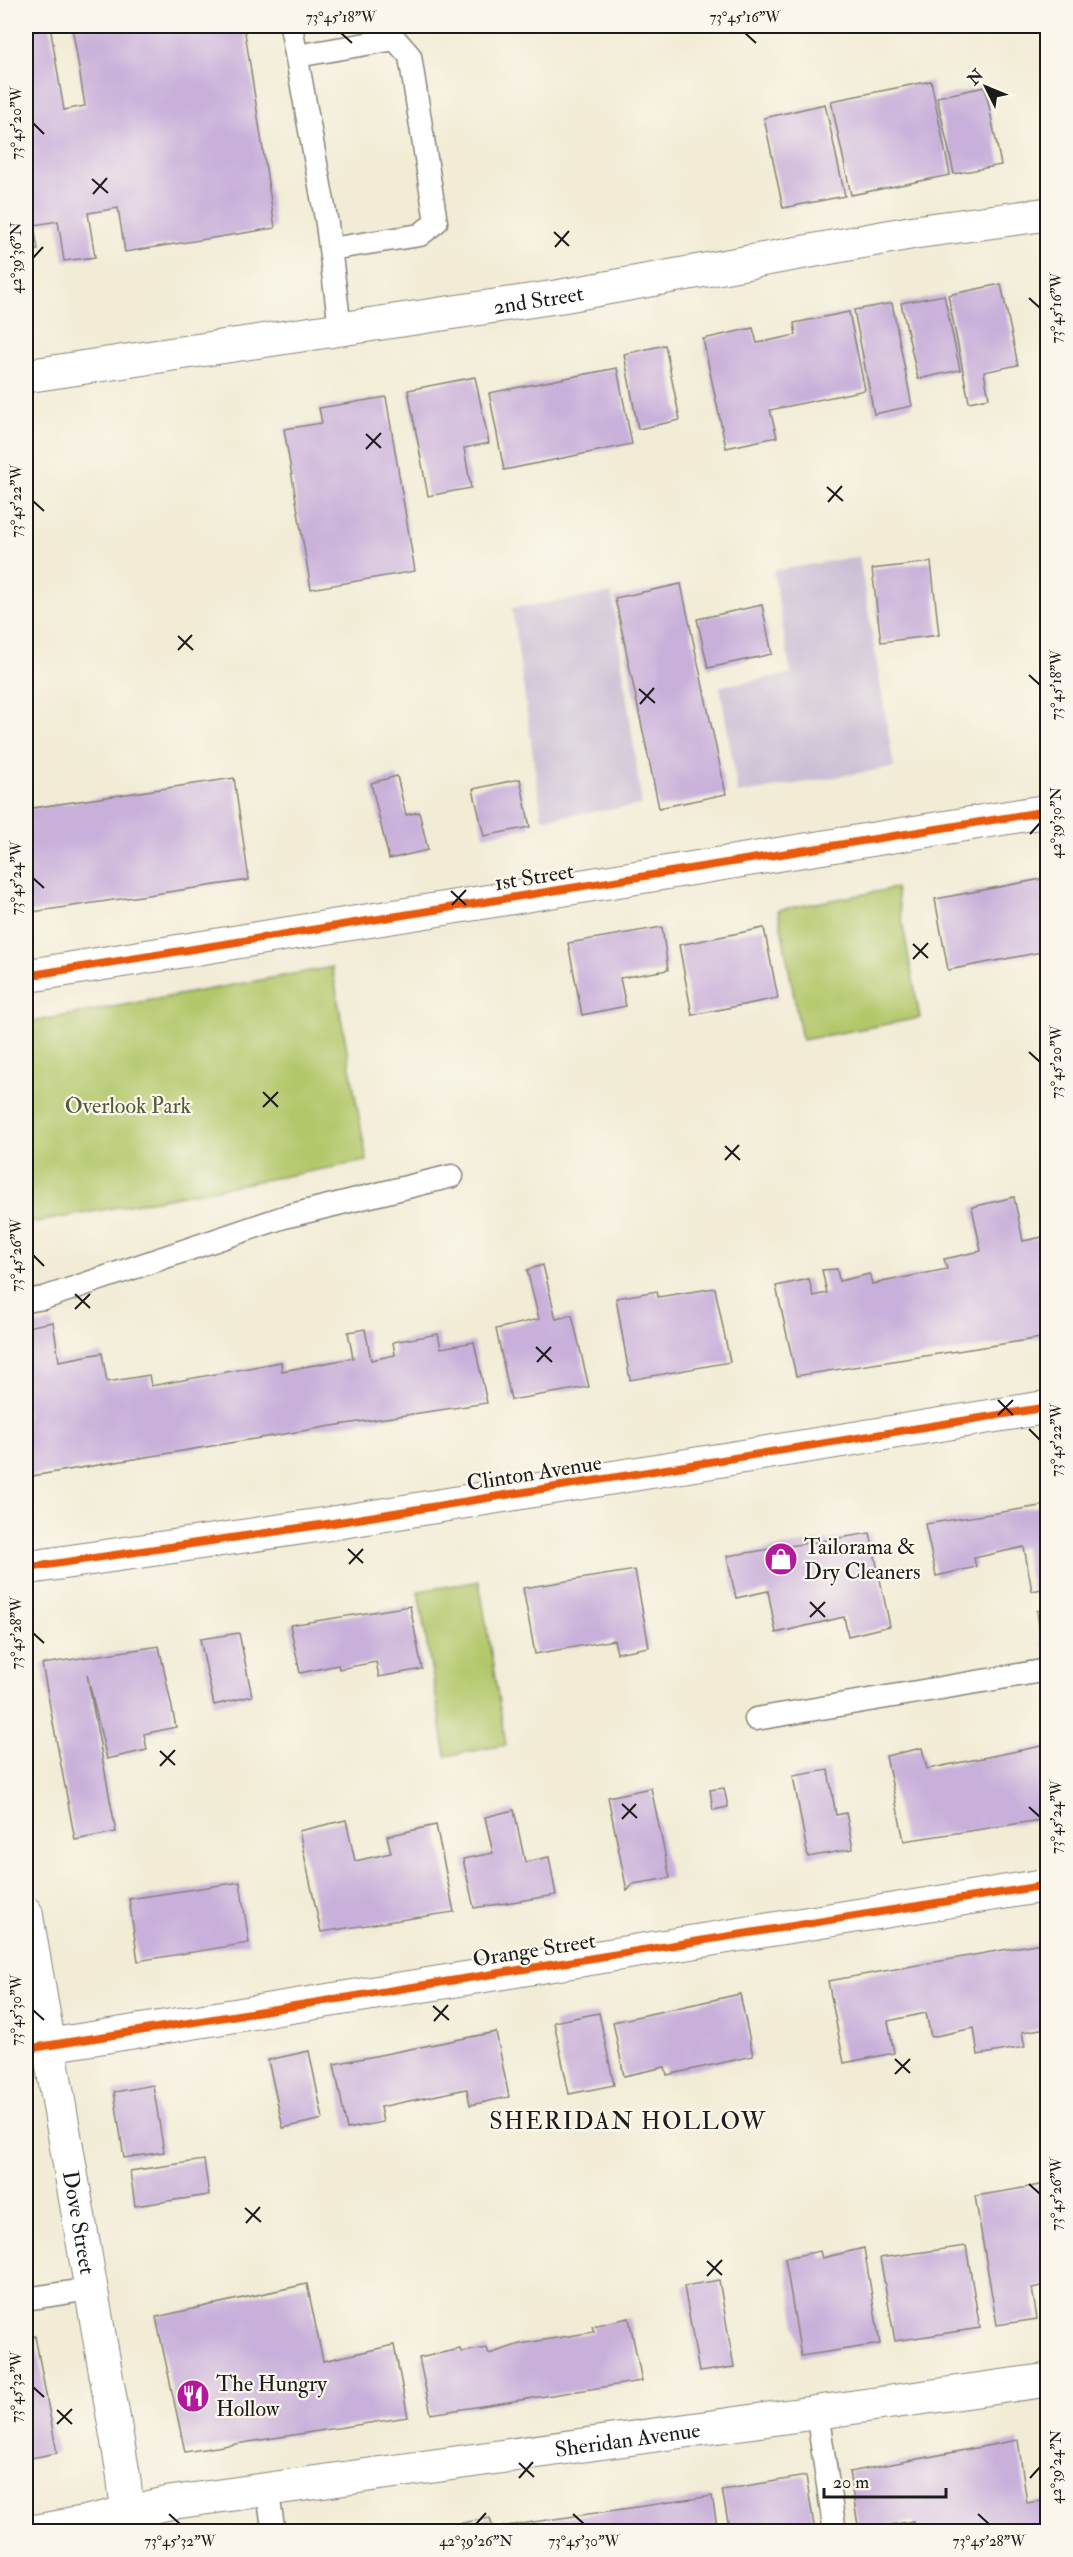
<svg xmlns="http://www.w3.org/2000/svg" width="1073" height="2557" font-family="'IM FELL Double Pica',serif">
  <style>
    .industrial { fill: #cbbfd5 }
    .green { fill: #b2c76b; stroke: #677244; stroke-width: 1.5 }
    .building { fill: #c9b0da }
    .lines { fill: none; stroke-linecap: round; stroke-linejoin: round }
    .lane-casing { stroke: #878479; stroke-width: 25 }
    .street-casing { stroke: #878479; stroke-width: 35 }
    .primary-casing { stroke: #878479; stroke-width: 35 }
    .lane { stroke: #fff; stroke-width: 22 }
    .street { stroke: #fff; stroke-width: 33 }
    .primary { stroke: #fff; stroke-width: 33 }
    .cycleway-casing { stroke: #fbf7ec; stroke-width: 11 }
    .cycleway { stroke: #e8590c; stroke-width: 8 }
    .ticks { fill: none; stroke: #1c1c1c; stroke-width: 2 }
    .labels { text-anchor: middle; stroke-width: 4.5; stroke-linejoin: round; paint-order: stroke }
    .street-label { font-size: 22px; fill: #1c1c1c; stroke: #fbf7ec }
    .park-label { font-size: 22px; fill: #505838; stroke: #fbf7ec }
    .poi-label { font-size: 22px; fill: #1c1c1c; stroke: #fbf7ec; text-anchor: start }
    .neighbourhood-label { font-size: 24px; letter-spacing: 1.5px; fill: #1c1c1c; stroke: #fbf7ec }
    .neatline { fill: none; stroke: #1c1c1c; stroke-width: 2 }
    .ticks-label { font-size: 15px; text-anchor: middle; fill: #1c1c1c }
  </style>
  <rect width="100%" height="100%" fill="#fbf7ec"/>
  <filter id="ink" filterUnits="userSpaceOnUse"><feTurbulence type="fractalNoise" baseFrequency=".0167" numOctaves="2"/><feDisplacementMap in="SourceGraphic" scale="12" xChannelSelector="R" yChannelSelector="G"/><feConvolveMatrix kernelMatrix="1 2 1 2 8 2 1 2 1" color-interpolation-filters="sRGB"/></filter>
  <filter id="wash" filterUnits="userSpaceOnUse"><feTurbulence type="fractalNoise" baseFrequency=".008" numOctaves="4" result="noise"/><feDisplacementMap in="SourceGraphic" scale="24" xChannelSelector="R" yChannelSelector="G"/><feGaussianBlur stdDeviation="1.35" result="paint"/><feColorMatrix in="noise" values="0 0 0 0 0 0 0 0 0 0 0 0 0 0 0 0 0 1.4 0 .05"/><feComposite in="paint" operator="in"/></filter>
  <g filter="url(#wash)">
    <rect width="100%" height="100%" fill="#f2ecd6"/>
    <path class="industrial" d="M859,556l35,211 -156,27 -18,-108 71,-12 -18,-103z
      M612,593l30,212 -100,14 -30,-211z"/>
    <path class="green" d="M896,888l24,130 -118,22 -24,-130z
      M332,967l35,194 -341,63v-201z
      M479,1581l27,164 -60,11 -28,-165z"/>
    <g id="blocks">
      <path class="building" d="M37,26h13l14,84 21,-4 -13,-80h172l31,202 -150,24 -7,-44 -30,5 7,44 -31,4 -6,-40 -24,4 4,25 -12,2v-141l9,-1 -9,-60v-23z
        M931,81l19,94 -99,20 -20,-94z
        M985,87l16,78 -47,9 -17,-77z
        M825,104l20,92 -62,12 -19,-90z
        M1001,284l17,81 -34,7 5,26 -20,4 -21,-107z
        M944,295l16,75 -42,9 -17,-76z
        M892,303l20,103 -38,8 -20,-104z
        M849,312l16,78 -95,20 7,27 -51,11 -23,-109 50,-11 4,15 39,-8 -2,-12z
        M665,345l15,75 -42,9 -14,-75z
        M617,368l15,76 -128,26 -15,-77z
        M475,377l14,66 -25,5 7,40 -43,8 -20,-106z
        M386,397l29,174 -104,18 -27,-160 38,-6 -3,-15z
        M931,562l8,73 -58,7 -9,-73z
        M681,584l45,210 -67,14 -44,-210z
        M762,605l10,49 -64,14 -11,-49z
        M397,776l9,39 13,-3 9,38 -39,9 -18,-76z
        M234,778l15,102 -223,33v-104z
        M520,779l10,48 -46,9 -11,-47z
        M1047,878v73l-99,19 -13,-71z
        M662,927l6,43 -48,8 6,28 -44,9 -14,-72z
        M764,928l14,70 -86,17 -13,-70z
        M1014,1197l9,44 24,-5v101l-251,39 -20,-90 33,-7 4,17 14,-3 -5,-23 15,-1 2,12 31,-7 2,10 75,-15 -3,-10 37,-8 -9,-44z
        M543,1265l13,54 16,-4 17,72 -78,13 -15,-71 43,-10 -12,-49z
        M715,1288l15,74 -100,18 -14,-82 41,-7 1,6z
        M53,1322l6,39 43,-8 5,29 42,-7 2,11 130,-24 1,9 71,-13 -5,-26 17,-3 6,31 24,-5 -2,-13 45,-8 3,14 33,-6 13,61 -155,23 -306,51v-150z
        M1047,1505v83l-15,3 -8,-44 -50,11 2,9 -40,9 -11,-52z
        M870,1533l20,93 -42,10 -4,-19 -68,16 -8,-42 -32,7 -9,-42z
        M635,1570l14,77 -32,6 -3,-13 -79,14 -12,-66z
        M410,1606l12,63 -43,8 -3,-15 -37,7 -1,-4 -38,8 -10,-48z
        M1047,1610v36h-5l-5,-35z
        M239,1633l13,63 -38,9 -14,-66z
        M159,1646l17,81 -32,7 3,16 -40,9 -20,-85 29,158 -41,8 -33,-176z
        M1047,1745v74l-143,22 -18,-85 36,-8 5,21z
        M828,1770l8,45 10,-2 7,36 -45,8 -15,-81z
        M651,1788l19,90 -37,6 -6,7 -19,-94z
        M724,1788l4,19 -15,3 -3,-20z
        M514,1810l11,52 24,-5 7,38 -82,13 -11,-49 30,-6 -8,-36z
        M346,1820l9,41 36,-8 -4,-17 49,-11 18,87 -133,20 -22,-101z
        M240,1882l9,61 -111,18 -9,-62z
        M1047,1942v86l-25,4 3,15 -47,8 -4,-27 -43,9 -5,-24 -38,8 6,32 -50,10 -16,-82z
        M740,1994l13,62 -86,19 -2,-8 -41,9 -11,-54z
        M599,2013l15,72 -45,9 -15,-72z
        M496,2032l13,65 -39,8 -3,-16 -87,18 3,15 -36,7 -13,-65z
        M309,2051l14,68 -40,9 -15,-68z
        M153,2085l11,67 -40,6 -10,-66z
        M204,2160l5,35 -74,11 -5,-35z
        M1047,2184v101l-15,3 5,31 -40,6 -22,-129z
        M966,2246l14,82 -85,13 -15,-83z
        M864,2248l16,96 -79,12 -16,-98 35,-7 2,7z
        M719,2280l15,87 -35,5 -15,-86z
        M307,2284l16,77 71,-16 14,72 -223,35 -29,-135z
        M629,2318l13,63 -211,33 -12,-56 41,-9 1,3 26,-4 2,6 31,-10 74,-12 -2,-6z
        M35,2336l22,117 -31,6v-121z
        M1018,2440l9,63 20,-3v32h-133l-1,-11 -54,10 -10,-59z
        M806,2476l9,56h-85l-8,-42z
        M712,2496l6,36h-308l80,-14 3,10z"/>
    </g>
  </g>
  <g filter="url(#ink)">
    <use href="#blocks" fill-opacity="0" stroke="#878479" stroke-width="1.5"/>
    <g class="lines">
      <g class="lane-casing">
        <path id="lane" d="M291,26l36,198 13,104
          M297,56l98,-17 15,17 26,166 -16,13 -90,14
          M26,1301l18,-3 240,-81 168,-41
          M756,1719l292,-49
          M26,2299l64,-10
          M817,2412l18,120
          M267,2489l7,43"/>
      </g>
      <g class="street-casing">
        <g id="street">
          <path id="s1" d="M26,376l536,-80 353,-64 133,-18"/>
          <path d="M26,976l1022,-165"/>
          <path id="s2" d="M26,1913l97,560 7,59"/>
          <path d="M26,2049l1022,-164"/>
          <path id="s3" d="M32,2532l50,-9 87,-20 879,-123"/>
        </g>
      </g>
      <g class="primary-casing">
        <path id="primary" d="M26,1568l301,-44 721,-117"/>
      </g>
      <use href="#lane" class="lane"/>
      <use href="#street" class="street"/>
      <use href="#primary" class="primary"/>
      <g class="cycleway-casing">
        <path id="cycleway" d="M26,976l1022,-165
          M26,1568l301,-44 721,-117
          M26,2049l1022,-164"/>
      </g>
      <use href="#cycleway" class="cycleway"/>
    </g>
  </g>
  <path class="ticks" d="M341,33l11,10M745,33l11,10M33,123l11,11M92,179l16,14M93,194l14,-16M554,232l15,14M555,247l14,-16M33,258l10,-11M1029,298l11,10M366,434l15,14M366,449l15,-16M827,487l16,14M33,501l11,10M828,502l14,-16M178,636l15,14M178,650l14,-15M1029,675l11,10M639,689l16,14M640,704l14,-16M1030,834l10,-11M33,878l11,10M451,891l15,14M452,905l14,-15M913,944l15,14M913,959l15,-16M1029,1052l11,10M263,1092l15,15M263,1107l15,-15M725,1146l15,14M725,1160l14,-15M33,1255l11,11M75,1294l15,14M75,1309l15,-15M536,1347l16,15M537,1362l14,-15M998,1400l15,15M998,1415l15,-15M1029,1429l11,11M348,1549l15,14M349,1564l14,-15M810,1602l15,15M810,1617l15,-15M33,1633l11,10M160,1751l15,14M160,1766l15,-16M622,1804l15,14M1029,1807l11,10M622,1819l14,-15M433,2006l16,14M33,2010l11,10M434,2021l14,-16M895,2059l15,14M895,2074l15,-15M1029,2184l11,10M245,2208l16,14M246,2223l14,-16M707,2261l15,14M707,2276l15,-16M33,2387l11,10M57,2410l15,14M57,2424l15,-15M519,2463l15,14M519,2478l14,-16M1030,2478l10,-11M169,2514l11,10M573,2514l11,10M978,2514l11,10M476,2524l10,-11"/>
  <defs>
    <g id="shop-disc" transform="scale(1.725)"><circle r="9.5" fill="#b5179e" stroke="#fbf7ec"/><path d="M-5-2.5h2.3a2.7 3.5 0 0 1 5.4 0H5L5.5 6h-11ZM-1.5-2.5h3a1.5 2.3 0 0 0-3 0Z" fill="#fff"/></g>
    <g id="restaurant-disc" transform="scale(1.725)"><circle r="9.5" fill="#b5179e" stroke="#fbf7ec"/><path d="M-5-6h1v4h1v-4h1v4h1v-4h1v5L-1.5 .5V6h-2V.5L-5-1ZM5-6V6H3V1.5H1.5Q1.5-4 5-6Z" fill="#fff"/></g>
  </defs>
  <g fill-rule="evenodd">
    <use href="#shop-disc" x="781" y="1559"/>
    <use href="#restaurant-disc" x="193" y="2396"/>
  </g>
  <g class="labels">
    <g class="street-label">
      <text dy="8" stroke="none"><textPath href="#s1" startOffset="518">2nd Street</textPath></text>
      <text transform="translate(534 876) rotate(-9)" y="8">1st Street</text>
      <text transform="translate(534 1472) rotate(-9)" y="8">Clinton Avenue</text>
      <text transform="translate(534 1949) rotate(-9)" y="8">Orange Street</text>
      <text dy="8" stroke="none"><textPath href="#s2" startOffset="314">Dove Street</textPath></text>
      <text dy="8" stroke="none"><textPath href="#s3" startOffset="603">Sheridan Avenue</textPath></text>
    </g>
    <g class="park-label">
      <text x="128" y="1113">Overlook Park</text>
    </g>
    <g class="poi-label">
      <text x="804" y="1554">Tailorama &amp;<tspan x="804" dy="25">Dry Cleaners</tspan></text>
      <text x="216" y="2391">The Hungry<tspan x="216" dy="25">Hollow</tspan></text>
    </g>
    <g class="neighbourhood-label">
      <text x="628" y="2129">SHERIDAN HOLLOW</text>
    </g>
  </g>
  <rect width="1073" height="2557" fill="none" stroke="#fbf7ec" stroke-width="66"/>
  <g transform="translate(986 87) rotate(313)" stroke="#fbf7ec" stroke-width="4.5" paint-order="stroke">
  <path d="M0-4.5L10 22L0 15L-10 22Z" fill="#1c1c1c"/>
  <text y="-9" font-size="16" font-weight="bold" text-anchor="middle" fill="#1c1c1c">N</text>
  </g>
  <path d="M824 2488v9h122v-9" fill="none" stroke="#1c1c1c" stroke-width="3"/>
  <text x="833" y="2488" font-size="18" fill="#1c1c1c" stroke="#fbf7ec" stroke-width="4.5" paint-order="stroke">20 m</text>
  <rect x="33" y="33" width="1007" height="2491" class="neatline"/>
  <g class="ticks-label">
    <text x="341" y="22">73°45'18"W</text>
    <text x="745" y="22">73°45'16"W</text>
    <text transform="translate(16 123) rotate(-90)" y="5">73°45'20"W</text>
    <text transform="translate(16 258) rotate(-90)" y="5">42°39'36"N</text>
    <text transform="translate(1056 308) rotate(-90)" y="5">73°45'16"W</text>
    <text transform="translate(16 501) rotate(-90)" y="5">73°45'22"W</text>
    <text transform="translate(1056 685) rotate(-90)" y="5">73°45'18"W</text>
    <text transform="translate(1056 823) rotate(-90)" y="5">42°39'30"N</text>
    <text transform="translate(16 878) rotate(-90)" y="5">73°45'24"W</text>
    <text transform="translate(1056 1062) rotate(-90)" y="5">73°45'20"W</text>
    <text transform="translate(16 1255) rotate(-90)" y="5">73°45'26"W</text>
    <text transform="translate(1056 1440) rotate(-90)" y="5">73°45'22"W</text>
    <text transform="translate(16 1633) rotate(-90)" y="5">73°45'28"W</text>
    <text transform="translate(1056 1817) rotate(-90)" y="5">73°45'24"W</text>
    <text transform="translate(16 2010) rotate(-90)" y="5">73°45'30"W</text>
    <text transform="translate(1056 2194) rotate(-90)" y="5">73°45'26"W</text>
    <text transform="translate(16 2387) rotate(-90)" y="5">73°45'32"W</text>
    <text transform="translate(1056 2467) rotate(-90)" y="5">42°39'24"N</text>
    <text x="180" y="2546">73°45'32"W</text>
    <text x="476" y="2546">42°39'26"N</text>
    <text x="584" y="2546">73°45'30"W</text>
    <text x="989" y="2546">73°45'28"W</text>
  </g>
</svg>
